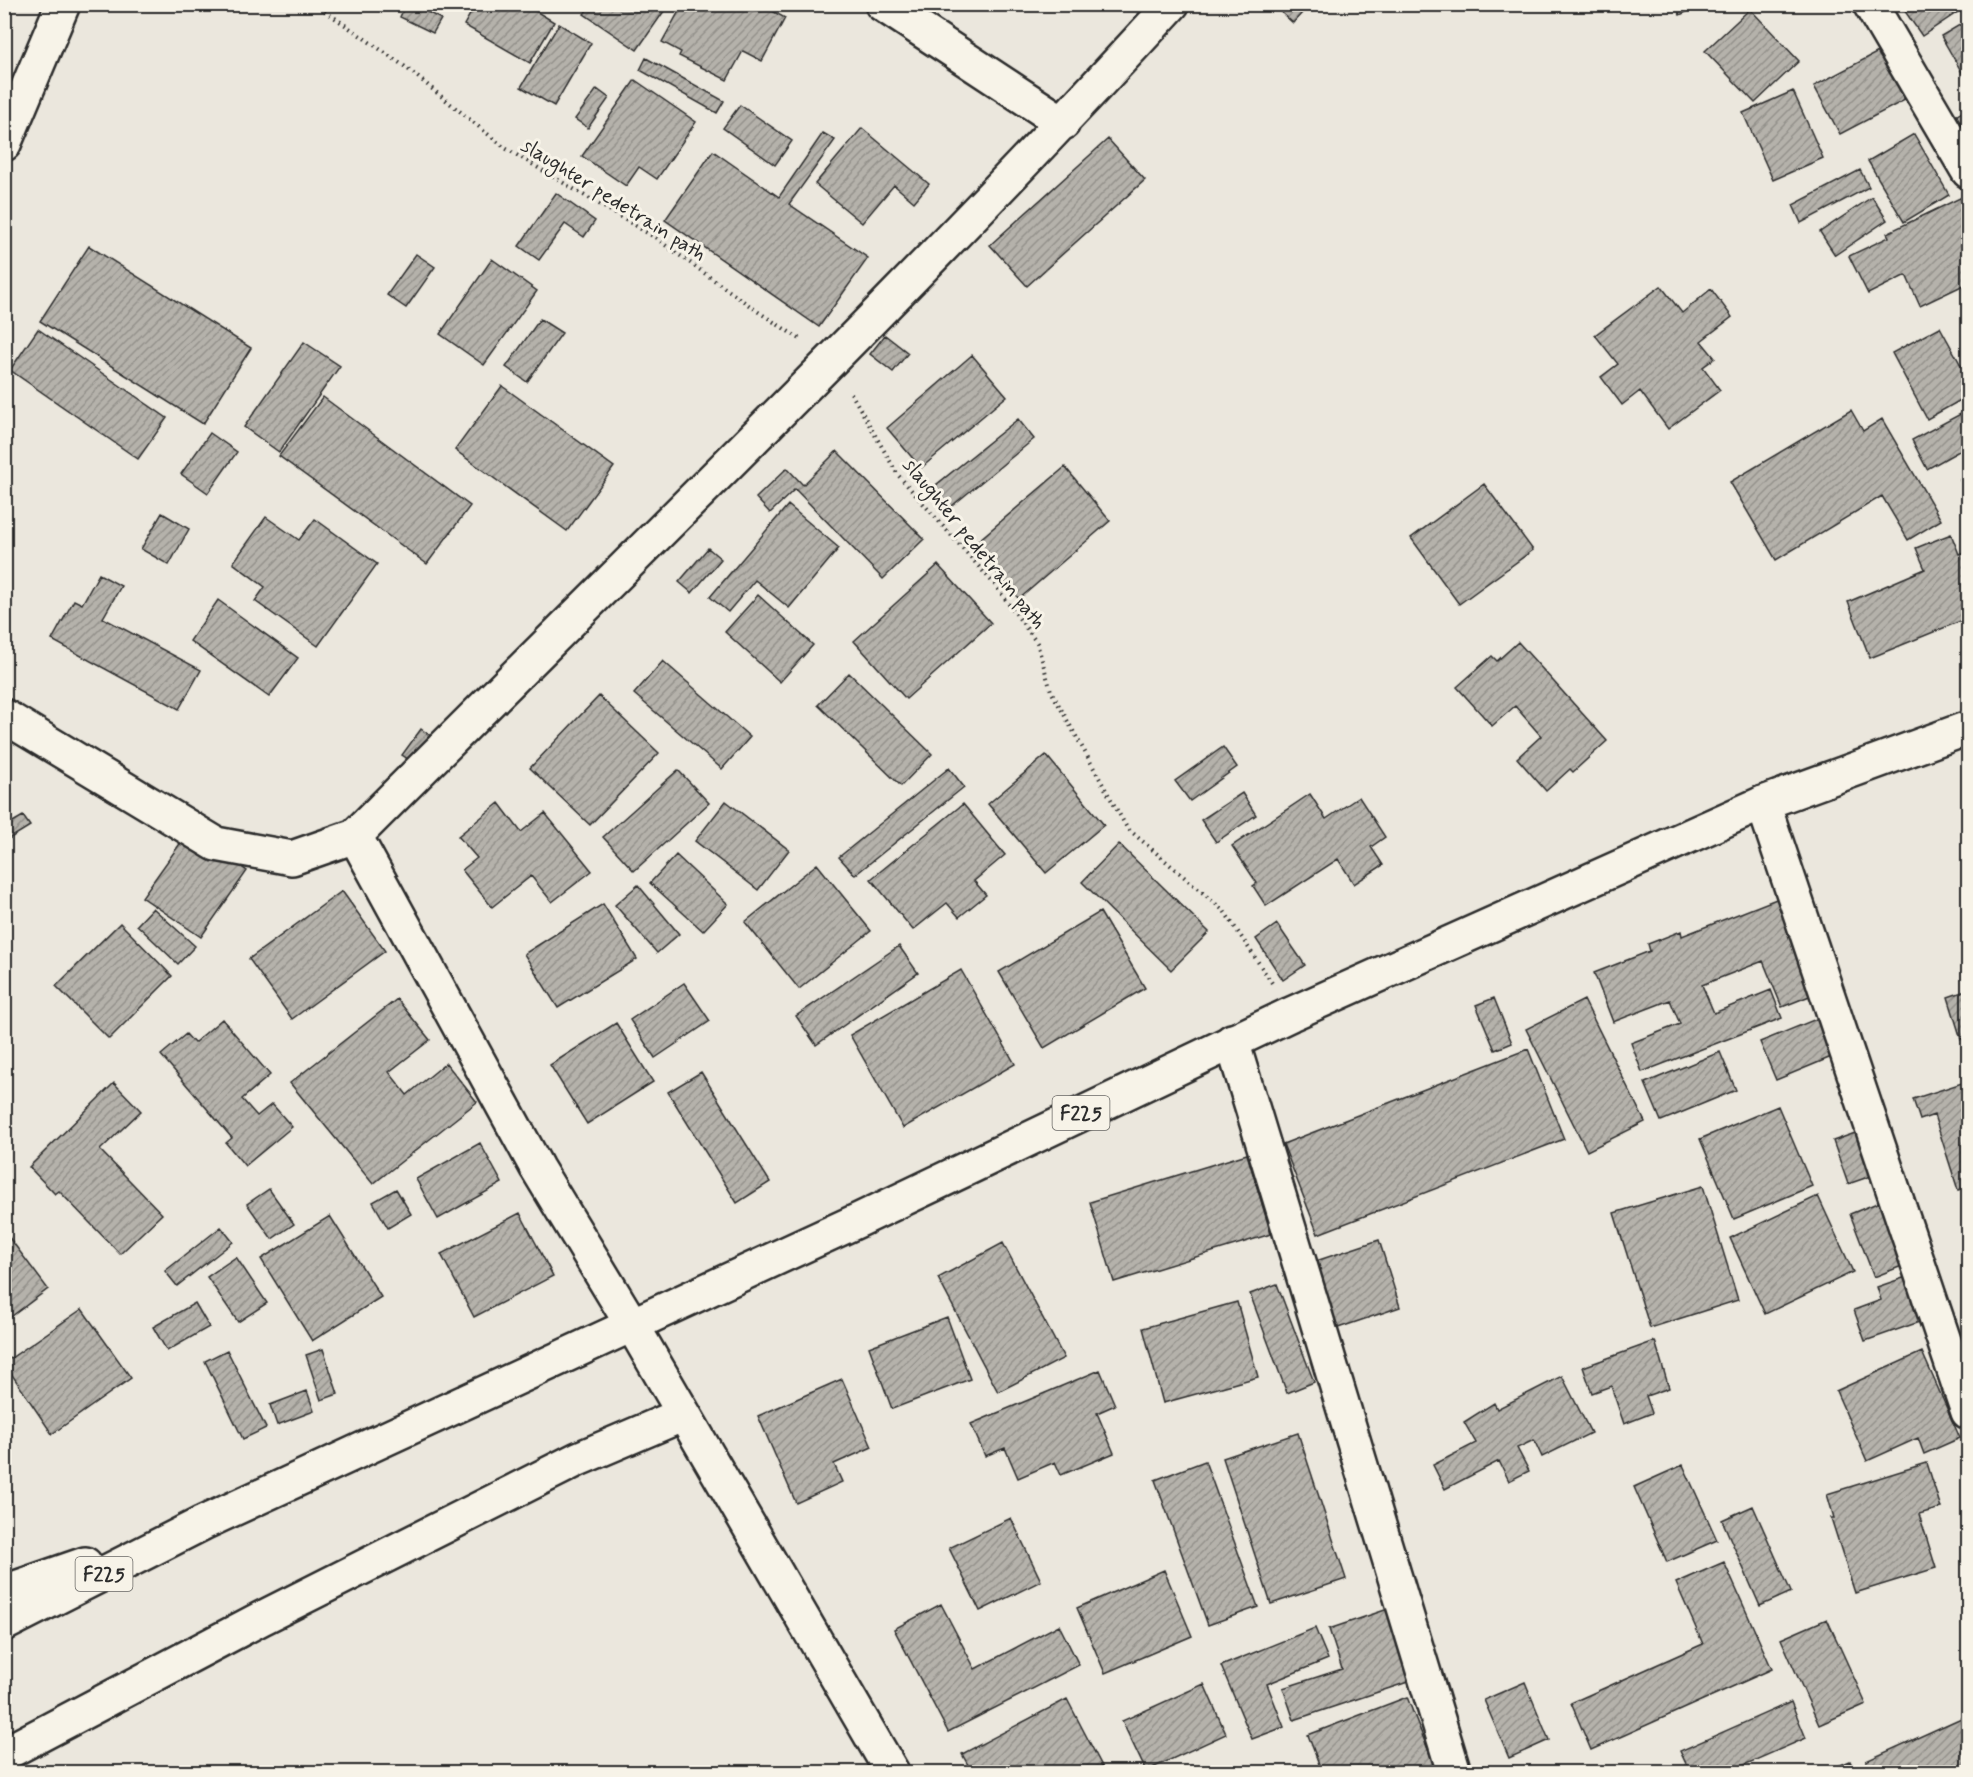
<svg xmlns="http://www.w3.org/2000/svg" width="1973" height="1777" font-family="Mynerve,sans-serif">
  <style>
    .building { fill: url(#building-hatch); stroke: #2b2b2b; stroke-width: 1.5 }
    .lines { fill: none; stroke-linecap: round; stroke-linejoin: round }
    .minor-casing { stroke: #2b2b2b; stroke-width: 38 }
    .major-casing { stroke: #2b2b2b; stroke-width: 38 }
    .highway-casing { stroke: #2b2b2b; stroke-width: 38 }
    .path { stroke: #2b2b2b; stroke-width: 4; stroke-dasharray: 1.5 4.5; stroke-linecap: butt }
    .minor { stroke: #f7f3e8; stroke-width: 33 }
    .major { stroke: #f7f3e8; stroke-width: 33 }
    .highway { stroke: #f7f3e8; stroke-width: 33 }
    .labels { text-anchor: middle; stroke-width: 6; stroke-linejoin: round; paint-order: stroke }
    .shield { fill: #f7f3e8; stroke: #686764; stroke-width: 1.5 }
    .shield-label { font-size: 20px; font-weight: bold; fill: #2b2b2b }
    .street-label { font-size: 21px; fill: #2b2b2b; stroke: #f7f3e8 }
  </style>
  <defs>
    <pattern id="building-hatch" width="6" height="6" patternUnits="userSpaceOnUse" patternTransform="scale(1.5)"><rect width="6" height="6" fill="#b5b2ab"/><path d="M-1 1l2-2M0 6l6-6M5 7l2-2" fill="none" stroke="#93918b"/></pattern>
  </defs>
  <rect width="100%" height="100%" fill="#ebe7dd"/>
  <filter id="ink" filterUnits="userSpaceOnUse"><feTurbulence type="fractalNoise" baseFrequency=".0167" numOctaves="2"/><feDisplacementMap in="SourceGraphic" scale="12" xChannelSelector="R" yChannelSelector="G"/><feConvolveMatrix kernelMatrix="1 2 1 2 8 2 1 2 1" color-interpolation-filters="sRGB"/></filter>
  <g filter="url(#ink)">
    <path class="building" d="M406,4h6l29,15 -8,14 -33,-16z
      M476,4h48l30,18 -24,41 -66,-38z
      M591,4h78l-32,46 -53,-36z
      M683,4h77l25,14 -23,43 -19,-10 -16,29 -48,-24 2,-4 -19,-10z
      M1272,4h38l-17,19z
      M1675,4h26v1l-21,10z
      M1900,4h68v1l-46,31z
      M1750,9l49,52 -44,42 -50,-52z
      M1968,20v63l-27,-47z
      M559,24l32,19 -37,63 -33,-19z
      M1880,51l25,49 -65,34 -26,-48z
      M646,58l78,43 -7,12 -77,-43z
      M635,80l61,42 -39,57 -18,-12 -13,19 -44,-30z
      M597,89l12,9 -21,30 -13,-9z
      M1793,91l30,67 -50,22 -30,-67z
      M740,105l52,36 -17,24 -52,-37z
      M1968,108v27l-12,-19z
      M862,128l67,56 -15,18 -20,-17 -32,38 -47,-39z
      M823,133l12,7 -46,64 79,54 -49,69 -154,-107 48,-69 66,46z
      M1914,134l35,61 -45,27 -36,-61z
      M1108,139l37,41 -118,106 -37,-41z
      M1860,170l9,17 -68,36 -8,-18z
      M556,193l39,28 -11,16 -19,-13 -26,36 -20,-14z
      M1872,197l15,23 -52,35 -15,-23z
      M1962,197l6,13v73l-48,23 -14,-31 -38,19 -19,-38 40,-19 -2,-4z
      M89,246l162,102 -48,76 -163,-103z
      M416,254l19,13 -29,41 -19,-13z
      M492,259l45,32 -53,74 -44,-31z
      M1661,286l21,27 29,-24 21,28 -31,24 14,17 -12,9 17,23 -52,39 -28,-38 -18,14 -21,-28 17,-13 -23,-29z
      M540,319l22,14 -35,49 -21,-15z
      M1940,327l28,51v18l-41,23 -35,-66z
      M38,329l129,89 -29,41 -128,-89z
      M885,335l23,18 -15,19 -23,-18z
      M304,342l36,24 -61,86 -35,-25z
      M972,355l35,41 -86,72 -34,-40z
      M502,386l112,81 -47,64 -112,-81z
      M323,397l147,109 -43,58 -148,-108z
      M1851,410l12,21 19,-12 59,101 -33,20 -26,-44 -106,64 -46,-78z
      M1968,410v36l-41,23 -15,-29z
      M1018,419l16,20 -87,71 -16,-21z
      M210,433l27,19 -29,41 -27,-19z
      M837,451l87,88 -41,40 -88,-90 -25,24 -14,-15 31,-30 16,17z
      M1065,467l45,54 -91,78 -46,-54z
      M1968,476v20l-8,-16z
      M1484,484l49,66 -74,54 -48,-66z
      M788,505l51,43 -50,60 -34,-28 -27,32 -18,-15z
      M162,513l27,16 -20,36 -28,-16z
      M266,517l33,23 16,-21 62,45 -59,82 -63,-45 10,-14 -32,-24z
      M1951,534l8,20 9,-4v68l-98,40 -22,-56 77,-33 -9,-21z
      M708,548l13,11 -29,34 -13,-11z
      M938,565l53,58 -85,76 -52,-58z
      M99,574l22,12 -18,32 98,52 -22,39 -127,-69 22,-40 8,4z
      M758,595l55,50 -33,37 -55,-50z
      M218,600l80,58 -29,39 -79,-56z
      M1518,642l89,99 -34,31 -3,-3 -24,22 -29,-33 24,-22 -26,-30 -23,20 -35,-39 35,-31 5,5z
      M663,661l87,76 -28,32 -88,-75z
      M849,673l83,81 -31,32 -83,-81z
      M599,696l60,57 -69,72 -60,-57z
      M421,729l17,12 -18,26 -18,-12z
      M1223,747l14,20 -47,34 -15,-20z
      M1046,755l58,70 -58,48 -58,-69z
      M949,768l15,19 -109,88 -16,-18z
      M678,770l31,33 -75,68 -31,-34z
      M1242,793l14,22 -40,27 -15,-22z
      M1310,794l16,25 33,-22 26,40 -14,10 12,18 -29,19 -16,-25 -72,47 -13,-20 4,-3 -25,-37z
      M726,801l63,49 -31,40 -63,-49z
      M499,803l22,29 24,-19 47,58 -40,31 -21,-26 -39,31 -30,-37 15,-12 -19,-22z
      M963,804l42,51 -31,26 12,14 -27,22 -12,-14 -34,27 -42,-51z
      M23,816l7,10 -26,16v-15z
      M189,831l58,40 -46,66 -59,-40z
      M1119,844l90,88 -38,38 -89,-88z
      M676,855l52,49 -25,27 -53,-48z
      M817,864l54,67 -72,58 -54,-67z
      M638,885l41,49 -22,19 -42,-48z
      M342,891l43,60 -93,68 -43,-60z
      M1779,898l38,95 -35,14 -19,-46 -61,24 12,28 57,-23 11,28 -140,54 -11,-29 49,-19 -10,-24 -57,22 -19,-49 56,-22 -2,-7 33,-13 1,5z
      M603,904l34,55 -79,49 -34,-54z
      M153,908l42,38 -17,18 -41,-39z
      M1100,912l45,76 -101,60 -45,-76z
      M120,923l52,53 -63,63 -53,-53z
      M1277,924l28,41 -22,15 -27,-41z
      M899,946l19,27 -102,72 -20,-29z
      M961,970l54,94 -112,64 -53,-93z
      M684,983l26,38 -55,37 -25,-38z
      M1968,990v47l-7,2 -13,-42z
      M1494,998l18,45 -17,7 -19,-45z
      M397,999l33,41 -41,32 18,23 39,-32 31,39 -104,82 -83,-101z
      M1584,1000l61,122 -58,29 -61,-122z
      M1826,1015l15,38 -65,27 -16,-38z
      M222,1019l48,56 -28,24 15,17 15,-12 20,23 -47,39 -19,-23 6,-5 -71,-83 25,-21 8,9z
      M616,1023l37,59 -66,42 -37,-59z
      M1528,1049l36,90 -246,95 -35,-90z
      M1720,1052l16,38 -75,31 -16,-38z
      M701,1072l69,110 -33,21 -69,-111z
      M1968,1081v106l-10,3 -24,-75 -14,5 -7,-21z
      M114,1083l27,28 -41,39 62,64 -42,40 -61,-63 -4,3 -26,-27z
      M1778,1106l34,80 -78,33 -34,-80z
      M1858,1132l16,43 -26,9 -15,-43z
      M480,1143l22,40 -64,36 -22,-40z
      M1247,1154l24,80 -157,48 -24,-80z
      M1703,1186l35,114 -88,28 -36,-115z
      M269,1189l25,35 -22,15 -25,-35z
      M396,1189l15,25 -23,14 -15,-26z
      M1818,1196l35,76 -88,42 -35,-76z
      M1882,1201l25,63 -33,13 -24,-63z
      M520,1213l33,63 -79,41 -33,-63z
      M330,1216l51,81 -69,44 -51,-82z
      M221,1227l12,15 -56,44 -12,-15z
      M8,1236l40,53 -44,33v-83z
      M1379,1240l21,67 -62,21 -22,-67z
      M1003,1243l61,115 -66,34 -60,-114z
      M236,1257l31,46 -29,19 -31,-45z
      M1912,1275l13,45 -60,21 -11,-31 27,-10 -4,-13z
      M1277,1284l37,98 -27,11 -37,-99z
      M1237,1302l21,75 -95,26 -20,-75z
      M195,1303l14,24 -42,24 -14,-24z
      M82,1309l49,69 -79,56 -48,-71z
      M947,1317l23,62 -78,30 -23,-62z
      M1655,1341l14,47 -23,8 6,17 -28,11 -13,-38 -19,7 -9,-26z
      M323,1349l15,45 -17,6 -15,-45z
      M227,1350l39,78 -23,11 -38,-78z
      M1922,1352l38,86 -36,16 -6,-16 -51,23 -31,-70z
      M1100,1370l15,35 -18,8 17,40 -53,22 -6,-13 -37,16 -13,-30 -20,8 -14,-32z
      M1562,1376l29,57 -49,24 -8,-17 -17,8 12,23 -20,10 -10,-20 -54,28 -12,-24 43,-22 -12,-21 30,-19 3,6z
      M842,1379l30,68 -38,17 8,18 -46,21 -38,-87z
      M307,1391l7,20 -37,14 -7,-20z
      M1298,1433l48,146 -75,25 -48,-146z
      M1205,1461l53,146 -50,18 -53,-145z
      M1927,1463l14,45 -22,6 17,54 -81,25 -24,-75h3l-7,-24z
      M1683,1465l34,75 -50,22 -33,-75z
      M1753,1506l38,86 -31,14 -38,-86z
      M1011,1518l30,63 -61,30 -31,-63z
      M1724,1562l48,107 -181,81 -20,-47 132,-59 -27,-61z
      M1164,1570l28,66 -87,37 -28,-65z
      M941,1604l34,65 84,-44 20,40 -131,67 -54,-103z
      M1391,1608l23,72 -120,40 -11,-32 59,-19 -13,-40z
      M1827,1619l39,85 -47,21 -38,-86z
      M1315,1628l13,31 -61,25 17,43 -32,12 -31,-73z
      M1525,1682l24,58 -40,18 -25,-58z
      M1204,1684l22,50 -80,37 -24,-50z
      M1407,1697l28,70 -14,5h-99l-14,-37z
      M1067,1699l38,73h-133l-10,-18z
      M1791,1702l15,36 -78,34h-38l-10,-21z
      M1968,1715v57h-97l-5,-11z
      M1850,1761l5,11h-31z"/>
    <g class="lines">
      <g class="minor-casing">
        <path id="minor" d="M882,4l181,119
          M1870,4l98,167
          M4,716l212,128 76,14 63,-22c274,-275 554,-545 817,-832
          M1763,803l205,609
          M355,836l182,332 94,155 261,449
          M1232,1041l222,731
          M4,1754l256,-135 318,-160 106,-45"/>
      </g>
      <g class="major-casing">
        <path id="major" d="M4,1592l81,-28
          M4,1624l199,-101 656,-303 432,-206 472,-211 205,-75"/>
      </g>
      <g class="highway-casing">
        <path id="highway" d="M4,144l59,-140"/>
      </g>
      <path class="path" d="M315,4l89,62 101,82 149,89 103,74 43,28
        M851,393l47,82 97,110 42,58 14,48 76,137 97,83 48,72"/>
      <use href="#minor" class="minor"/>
      <use href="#major" class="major"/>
      <use href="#highway" class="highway"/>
    </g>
  </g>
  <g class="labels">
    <g class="shield">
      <rect x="1052.5" y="1096" width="57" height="34" rx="4.5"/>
      <rect x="75.5" y="1557" width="57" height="34" rx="4.5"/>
    </g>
    <g class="shield-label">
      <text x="1081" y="1120">F225</text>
      <text x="104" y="1581">F225</text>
    </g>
    <g class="street-label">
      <text transform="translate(614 199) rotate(32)" y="7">slaughter pedetrain path</text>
      <text transform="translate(975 543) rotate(51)" y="7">slaughter pedetrain path</text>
    </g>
  </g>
  <rect width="1973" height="1777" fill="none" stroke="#f7f3e8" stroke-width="24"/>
  <rect x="12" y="12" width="1949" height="1753" fill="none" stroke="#2b2b2b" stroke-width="2" filter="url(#ink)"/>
</svg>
